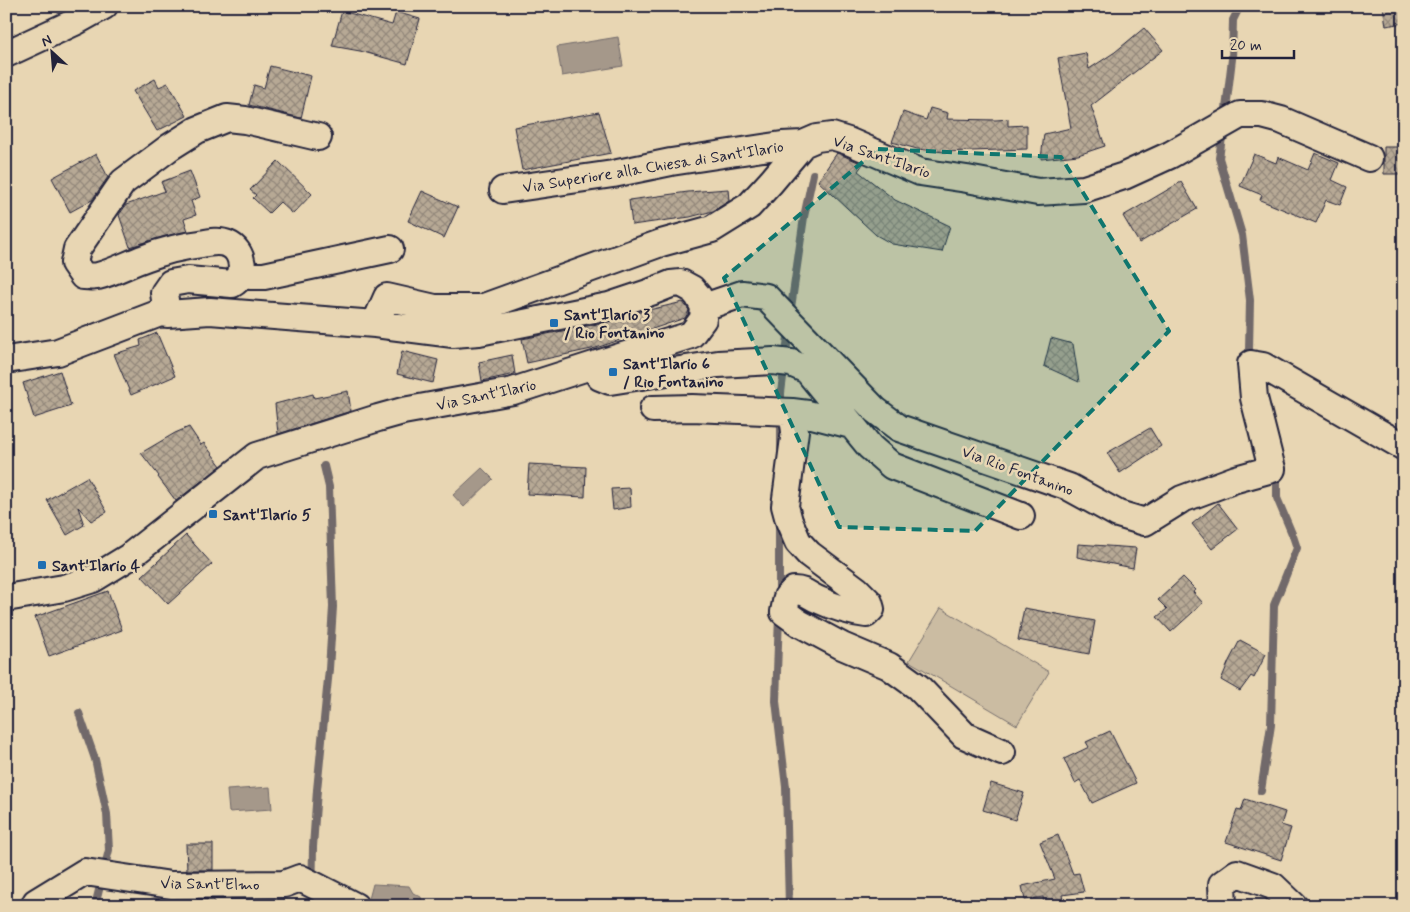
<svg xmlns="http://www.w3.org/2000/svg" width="1410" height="912" font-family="Mynerve,sans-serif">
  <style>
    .grass { fill: #cbbca2; stroke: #766f6e }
    .water { fill: #a5988a; stroke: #71696a }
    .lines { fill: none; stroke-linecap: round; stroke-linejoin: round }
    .stream { stroke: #71696a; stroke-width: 8 }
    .building { fill: url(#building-cross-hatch); stroke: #22223b }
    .street-casing { stroke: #22223b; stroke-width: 30 }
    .street { stroke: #e8d6b3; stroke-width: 26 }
    .marked { fill: #0f766e; fill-opacity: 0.2; stroke: #0f766e; stroke-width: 4; stroke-dasharray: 10 6; stroke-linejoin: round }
    .poi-dot { fill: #1f6fb2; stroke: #e8d6b3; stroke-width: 2 }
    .labels { text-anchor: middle; stroke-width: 5; stroke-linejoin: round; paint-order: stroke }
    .street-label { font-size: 16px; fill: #22223b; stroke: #e8d6b3 }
    .poi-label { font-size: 16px; font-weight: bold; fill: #22223b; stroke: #e8d6b3; text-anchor: start }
  </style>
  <defs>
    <pattern id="building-cross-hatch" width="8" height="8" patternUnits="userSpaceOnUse" patternTransform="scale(1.25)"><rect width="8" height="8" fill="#b7a995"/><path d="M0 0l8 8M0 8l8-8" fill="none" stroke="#94897b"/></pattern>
  </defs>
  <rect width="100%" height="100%" fill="#e8d6b3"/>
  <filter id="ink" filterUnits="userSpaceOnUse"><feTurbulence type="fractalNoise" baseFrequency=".02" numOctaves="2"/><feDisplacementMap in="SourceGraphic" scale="10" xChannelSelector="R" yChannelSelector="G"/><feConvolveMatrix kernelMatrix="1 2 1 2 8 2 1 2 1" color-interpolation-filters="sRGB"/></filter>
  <g filter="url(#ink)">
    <path class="grass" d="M941,608l108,64 -32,53 -108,-64z"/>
    <path class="water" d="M618,37l5,29 -61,10 -5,-29z
      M482,468l11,11 -29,28 -11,-12z
      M270,787l2,22 -43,3 -2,-22z
      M373,884l36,2 4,7 8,4 1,9h-44l-9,-7z"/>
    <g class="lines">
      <path class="stream" d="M1225,117l7,-58 1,-39 7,-14
        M1223,131l-4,27 23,77 8,65 -1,50 2,10
        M790,315l14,-98 9,-43
        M781,449v-56l8,-64
        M779,594v-71
        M779,616l-3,85 10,86 3,119
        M79,713l16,46 12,55 2,36 -14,56
        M1261,791l10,-66 3,-120 23,-57 -4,-12 -16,-38v-27
        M312,906l1,-59 4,-57 12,-121 4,-62 -4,-120 -5,-21"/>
    </g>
    <path class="building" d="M1383,6h21v17l-18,3z
      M342,11l50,14 4,-13 24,7 -13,45 -47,-13 -28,-5z
      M1144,28l19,22 -72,56 14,40 -27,9 -37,4 3,-25 27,-6 -13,-70 28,-5 3,16 26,-17z
      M270,66l41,10 -10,42 -52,-13 5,-20 10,3z
      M155,79l4,8 9,-4 19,33 -30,15 -24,-40z
      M930,108l18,5 -1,6 49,1 12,-1v7l19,-1v24l-83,3 -27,-3 -25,-7 11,-30 23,8z
      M599,112l12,41 -89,17 -8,-43z
      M1384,147h20v27h-20z
      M837,153l26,11 -5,7 37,29 55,26 -8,26 -50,-8 -16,-9 -58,-54z
      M1315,153l24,10 -7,17 15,7 -7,18 -14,-5 -10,23 -56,-23 2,-5 -22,-9 14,-32 22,9 2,-6 30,13z
      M96,154l12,23 -16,23 -22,12 -18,-34z
      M278,161l34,33 -19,20 -13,-12 -11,11 -16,-15 3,-3 -6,-5z
      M190,171l10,26 -9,4 5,14 -12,4 4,12 -26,6 -32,10 -11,-32 7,-10 39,-14 -4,-9z
      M1181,182l16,27 -58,34 -16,-27z
      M728,189l1,12 -16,10 -23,6 -58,8 -3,-25 59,-8z
      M422,191l36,16 -14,31 -36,-17z
      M683,302l6,8 -1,3 -3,5 -89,30 -69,15 -5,-24 90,-18 24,-8z
      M157,333l18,43 -44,19 -17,-41 27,-8 -1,-6z
      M1051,338l22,6 6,38 -35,-16z
      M402,351l36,9 -5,23 -36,-9z
      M512,355l3,19 -33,7 -3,-19z
      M60,371l11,35 -37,12 -11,-35z
      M348,391l3,20 -73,23 -3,-30 38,-10 1,4z
      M189,427l12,18 3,-2 17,23 -45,35 -18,-24 1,-1 -18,-23 34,-20z
      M1150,428l11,18 -41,27 -13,-20z
      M529,464l57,3 -1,30 -58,-3z
      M87,477l20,35 -16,9 -13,-14 6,18 -17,10 -20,-35z
      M630,488l1,19 -18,3 -2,-21z
      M1218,503l20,26 -26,20 -20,-25z
      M186,535l26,29 -44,40 -26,-28z
      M1078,544l58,4 -3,20 -56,-11z
      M1183,577l13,13 -3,2 10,11 -32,29 -14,-15 10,-8 -9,-9z
      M108,591l14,39 -73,26 -14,-39z
      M1024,608l71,13 -6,33 -71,-14z
      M1240,640l26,14 -12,24 -3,-2 -11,15 -19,-11 8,-19z
      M1110,731l26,52 -44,20 -12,-23 -5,3 -11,-24 25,-12 -3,-5z
      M991,783l33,10 -9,27 -32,-10z
      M1245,799l40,13 -4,13 10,3 -10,32 -55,-18 11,-32 4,1z
      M1058,835l15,39 6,-1 5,19 -22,3 2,11h-20l-1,-9 -18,3 -3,-14 33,-7 -15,-37z
      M186,844h27v26h-26z
      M188,900h26v6h-26z"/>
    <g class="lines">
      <g class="street-casing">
        <path id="street" d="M6,54l71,-33 27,-15
          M503,190l110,-16 58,-12 111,-17 21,-1
          M241,273l9,3h14l126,-27
          M704,307l38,-13 24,3 109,113 24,18 170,59 49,27 27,8 37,-23 54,-20 36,-10 -18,-71 -3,-34 12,2 141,81
          M167,314l-3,-21 7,-10 17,-3 44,4c16,-8 11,-34 -4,-40 -9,-4 -18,-2 -27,0 -18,2 -38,7 -56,14 -15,5 -31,14 -47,18 -4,1 -10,0 -15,0l-9,-13 3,-14 46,-67 47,-35 27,-17 30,-12 18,2 73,17
          M375,324l12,-27 48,11h46l180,-65 51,-14 37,-23 22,-24 32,-38 14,-6 15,-2 16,5 72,31 47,7 71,13 46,-3 40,-13 46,-21 70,-40h22l19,5 88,38
          M6,360l52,-8 102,-39 7,1 43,-3 165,13 78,10 26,-2 130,-26 42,-14 20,-8 10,-1 11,6 6,7 6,11 -1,12 -12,16 -97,30 -81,26 -110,20 -25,7 -121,38 -128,101 -36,22 -29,9 -58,10
          M594,365l6,12 10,4 108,-17 55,-3 18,2 16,7 63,77 22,19 129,50
          M653,409l39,-1 100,4 16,2 43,11
          M792,412l3,19 -10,75 4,15 9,21 11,12 48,36 12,12 2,7 -5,5c-15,-2 -32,-7 -47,-14 -10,-4 -14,-10 -25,-10l-7,7 -3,15 15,11 43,23 47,20 29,21 46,48 38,17
          M36,902l49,-30 86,13 113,-1 16,-6 55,28
          M1223,906l-1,-22 15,-11 36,13 21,20"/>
      </g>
      <use href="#street" class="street"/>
    </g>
  </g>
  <path class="marked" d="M878,149l183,8 108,174 -194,200 -136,-4 -115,-249z"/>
  <g class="poi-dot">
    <rect x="549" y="318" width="10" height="10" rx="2.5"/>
    <rect x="608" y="367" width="10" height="10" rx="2.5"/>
    <rect x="208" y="509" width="10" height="10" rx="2.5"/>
    <rect x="37" y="560" width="10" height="10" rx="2.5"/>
  </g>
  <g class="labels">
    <g class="street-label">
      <text transform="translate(882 156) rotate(19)" y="6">Via Sant'Ilario</text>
      <text transform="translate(653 166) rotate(-9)" y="6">Via Superiore alla Chiesa di Sant'Ilario</text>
      <text transform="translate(486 394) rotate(-12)" y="6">Via Sant'Ilario</text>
      <text transform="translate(1018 470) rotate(20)" y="6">Via Rio Fontanino</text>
      <text transform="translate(210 883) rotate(1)" y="6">Via Sant'Elmo</text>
    </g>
    <g class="poi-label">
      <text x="564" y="320">Sant'Ilario 3<tspan x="564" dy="18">/ Rio Fontanino</tspan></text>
      <text x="623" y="369">Sant'Ilario 6<tspan x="623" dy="18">/ Rio Fontanino</tspan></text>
      <text x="223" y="520">Sant'Ilario 5</text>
      <text x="52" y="571">Sant'Ilario 4</text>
    </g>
  </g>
  <rect width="1410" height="912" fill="none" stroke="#e8d6b3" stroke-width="25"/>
  <rect x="12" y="12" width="1385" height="887" fill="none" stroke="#22223b" stroke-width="2" filter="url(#ink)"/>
  <g transform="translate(52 52) rotate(334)" stroke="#e8d6b3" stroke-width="4" paint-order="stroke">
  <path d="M0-4L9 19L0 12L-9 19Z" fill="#22223b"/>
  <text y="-8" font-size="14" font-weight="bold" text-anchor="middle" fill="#22223b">N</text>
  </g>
  <path d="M1222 50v8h72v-8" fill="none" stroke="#22223b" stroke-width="2.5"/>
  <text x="1230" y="50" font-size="15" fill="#22223b" stroke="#e8d6b3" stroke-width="4" paint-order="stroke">20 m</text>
</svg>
